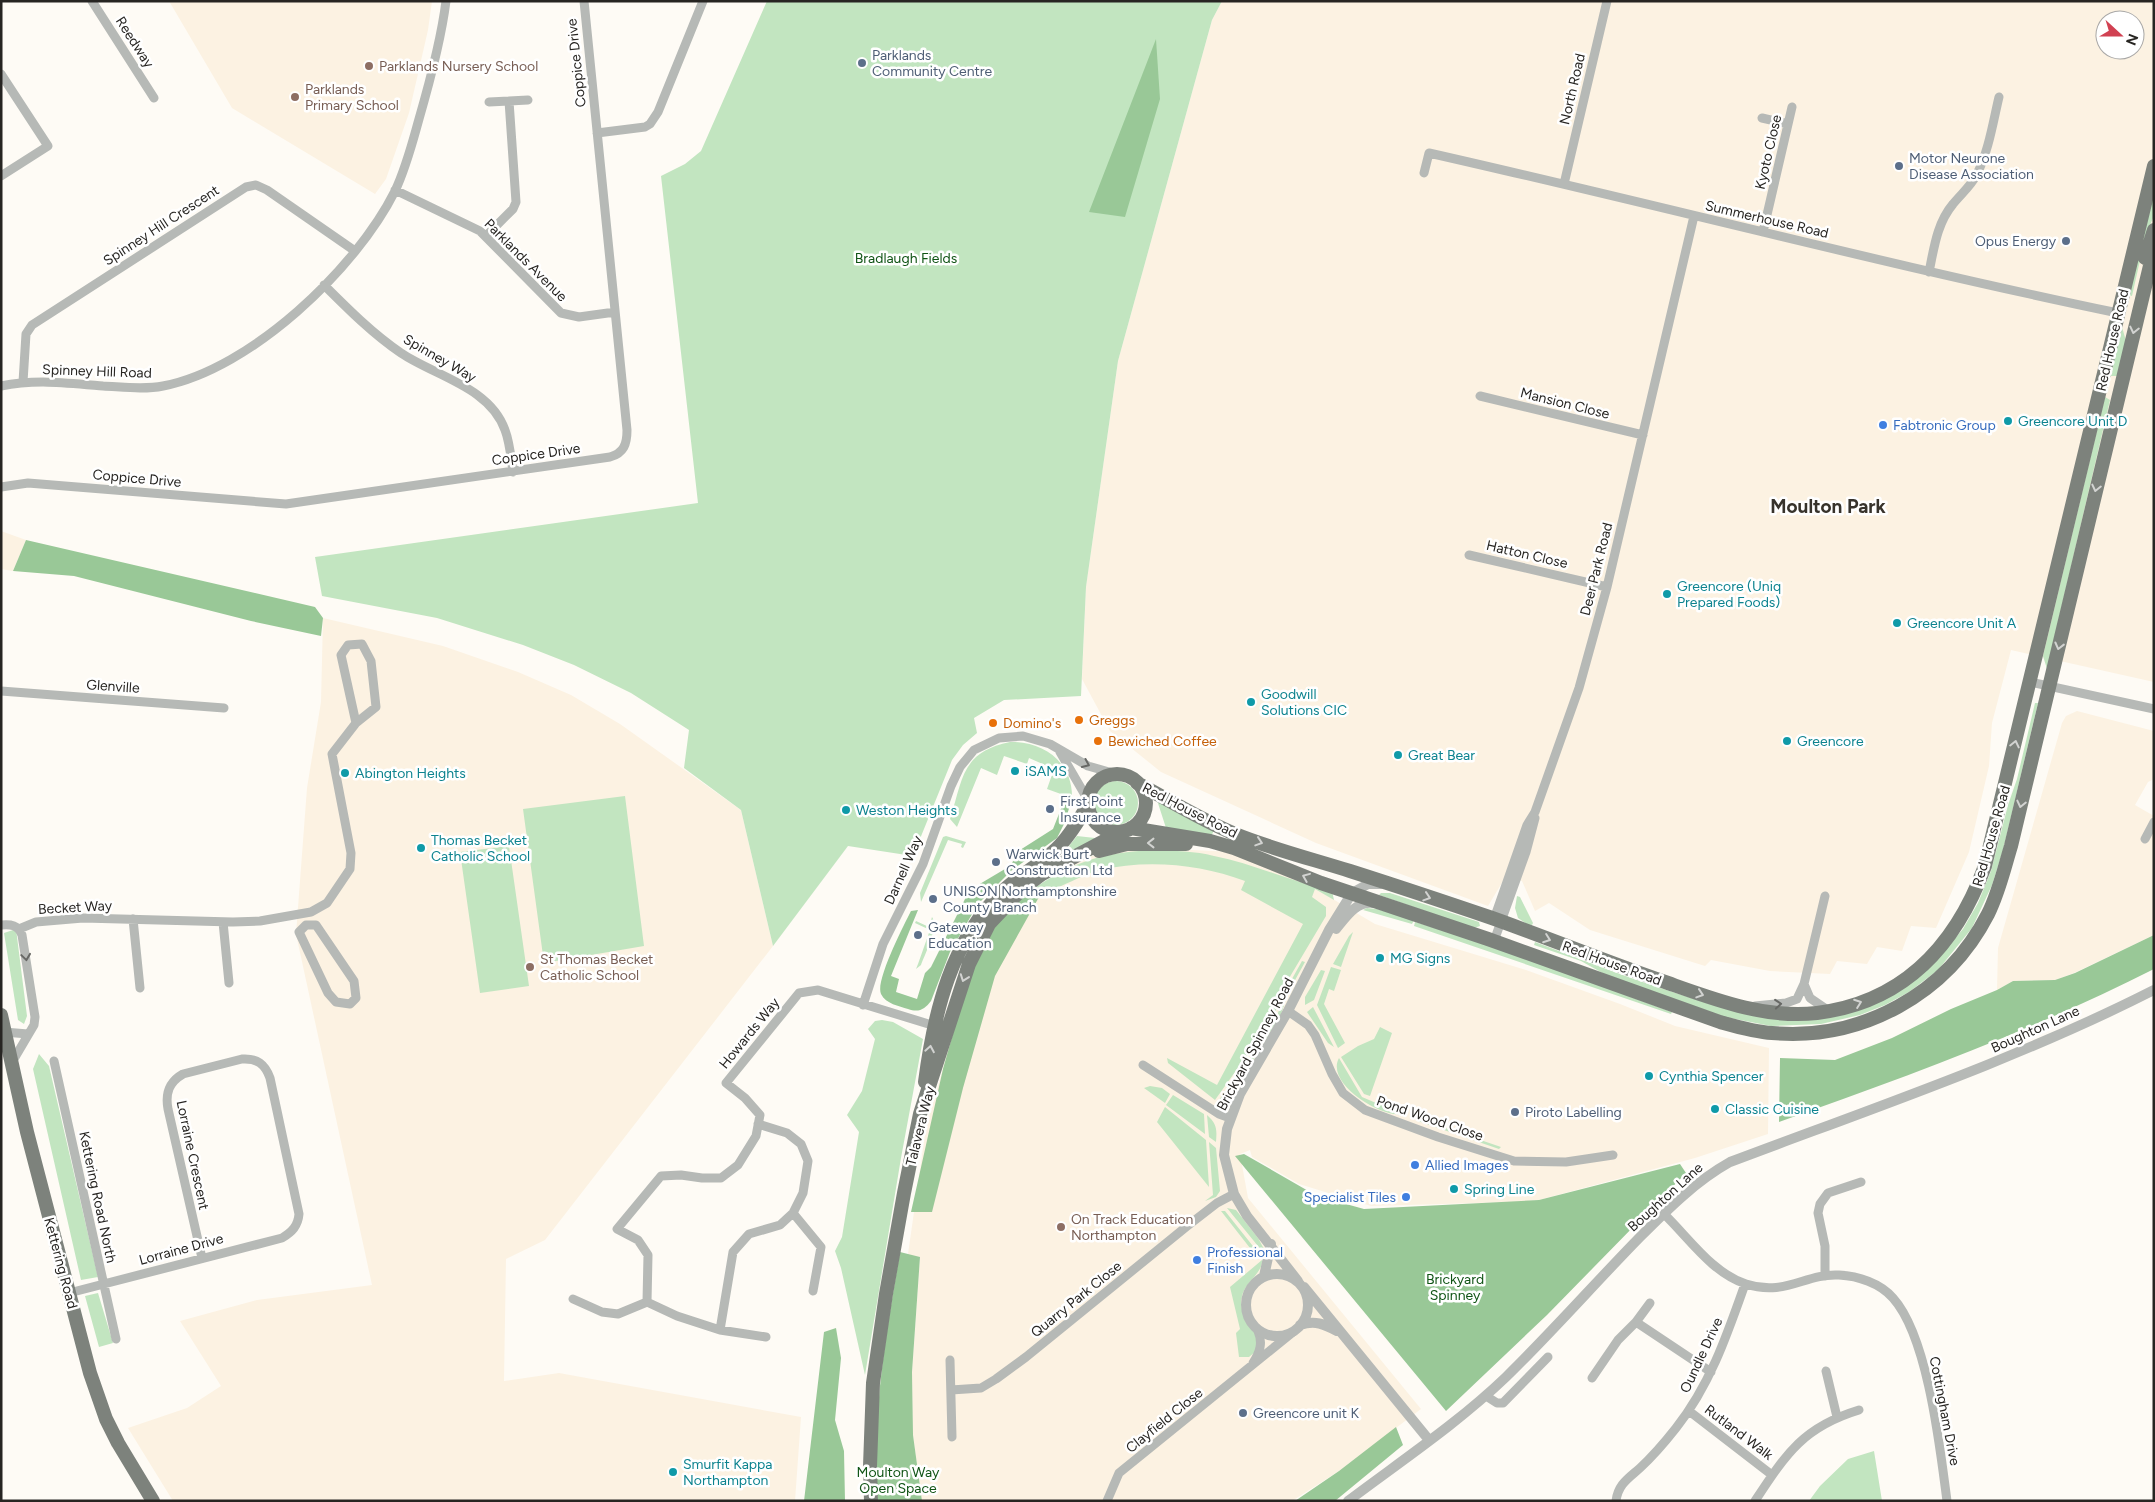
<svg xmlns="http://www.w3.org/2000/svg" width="2155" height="1502" font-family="Figtree,sans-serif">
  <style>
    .built { fill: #fcf2e2; fill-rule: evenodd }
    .green { fill: #c2e5c0 }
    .forest { fill: #99c897 }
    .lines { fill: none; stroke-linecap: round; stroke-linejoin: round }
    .minor { stroke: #b6b9b6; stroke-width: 9 }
    .tertiary { stroke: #b6b9b6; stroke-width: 10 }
    .primary { stroke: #7d827c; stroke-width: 14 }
    .oneway { stroke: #d2d3d1 }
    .oneway2 { stroke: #676865 }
    .service-dot { fill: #5c6f8a; stroke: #fff; stroke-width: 2 }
    .education-dot { fill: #8d6e63; stroke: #fff; stroke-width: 2 }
    .culture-dot { fill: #0f9aa8; stroke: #fff; stroke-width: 2 }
    .shop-dot { fill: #3f7fe0; stroke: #fff; stroke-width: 2 }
    .food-dot { fill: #e8710a; stroke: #fff; stroke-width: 2 }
    .labels { text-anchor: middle; stroke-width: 5; stroke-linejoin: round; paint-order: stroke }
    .street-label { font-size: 14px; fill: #272522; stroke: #fff }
    .service-label { font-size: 14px; fill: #4e5e75; stroke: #fff; text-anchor: start }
    .education-label { font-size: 14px; fill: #785e54; stroke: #fff; text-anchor: start }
    .park-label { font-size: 14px; fill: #105415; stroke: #fff }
    .culture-label { font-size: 14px; fill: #0d838f; stroke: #fff; text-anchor: start }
    .shop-label { font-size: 14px; fill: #366cbe; stroke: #fff; text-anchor: start }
    .food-label { font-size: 14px; fill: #c56008; stroke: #fff; text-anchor: start }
    .district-label { font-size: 19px; font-weight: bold; fill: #37332c; stroke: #fff }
  </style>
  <rect width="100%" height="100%" fill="#fefbf5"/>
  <path class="built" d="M169,1h263l-4,29 -19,83 -23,66 -11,15 -143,-86z
    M1222,1h932v681l-143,-32 -19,73 -3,43 -20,86 -33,76 -25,-2 -9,25 -25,-4 -10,17 -30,-3 -7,13 -60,-3 -59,-11 -6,6 -115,-36 -41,-27 -14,8 -13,-30 -16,-5 -18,30 -172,-63 -155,-71 -51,-41 -28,-52 4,-92 32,-226 94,-341zM2105,20h30v30h-30z
    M1,531l25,9 -13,31 -12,-2z
    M323,618l120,28 75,26 53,23 49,29 121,86 32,136 -228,294 -39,19 -2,122 55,-8 242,44 -6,84h-622l-45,-73 59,-20 34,-22 -41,-65 77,-21 115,-15 -76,-351 11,-146 14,-86z
    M2077,711l77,20v48l-6,3 -13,23 19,11v119l-80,38 -19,7 -42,1 -16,9 1,-42 64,-225 4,-7z
    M1129,847l105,5 43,14 98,58 151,46 94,34 55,22 94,22 -1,86 -73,24 -156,42 -25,2 -143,4 -72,-22 -47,-27 -2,-7 -10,4 8,44 173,211 -82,62 -47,30h-370l-9,-66 -1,-63 8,-114 -12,-4 18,-126 43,-151 99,-115z"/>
  <path class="green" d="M767,1h455l-10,19 -94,341 -32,226 -5,109 -77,4 -30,18 3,15 -14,12 -11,15 -39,96 -65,-10 -75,100 -32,-136 -57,-42 5,-38 -58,-37 -57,-28 -51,-20 -86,-27 -115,-22 -7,-39 383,-54 -37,-327 24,-12 16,-13z
    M2154,192v24l-8,18 -14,62 -3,-1z
    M2122,327l4,14 -9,35h-7z
    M2105,397l5,3 -63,269 -4,-13z
    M2035,703h3l-35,147 -11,35 -20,43 -34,42 -29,22 -24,13 -25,10 -39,9 -50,2 -46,-9 -119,-42 -25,-14 -47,-16 1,-3c50,19 99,38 150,54 38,12 79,26 119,24l125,-52 34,-39 15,-26 13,-32 17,-66 9,-26z
    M1010,742c34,-1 63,21 62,56l-25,-9 7,-20 -25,-11 -2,6 -23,-8 -7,19 -16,-7 -24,59 -7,-8c13,-40 11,-67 60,-77z
    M1094 803a22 22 0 1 1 44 0a22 22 0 1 1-44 0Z
    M625,796l19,150 -100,17 -21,-154z
    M1156,797l58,33 -3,7 -45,-9z
    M946,836l20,6 -3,6 -2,-1 1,-3 -14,-4 -27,62 -1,-9 23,-56z
    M1077,836l27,3 -30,13 -5,-6z
    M509,846l20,140 -49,7 -20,-141z
    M1156,850c19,1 39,1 58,6 40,8 79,26 118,35l2,9 -19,-11 -3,8 14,10v9l-41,69 -10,28 -20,31 -40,56 -47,-37 -1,-5 50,27 86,-161 -62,-34 4,-9c-45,-17 -98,-22 -145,-11 -15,4 -31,13 -46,19l-7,-2 -8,10 -18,1c45,-34 78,-46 135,-48z
    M1381,893h9l89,29 1,4 -6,2 -95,-33z
    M1517,896l3,1 13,26 -2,4 -13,-9 -3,-10z
    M1367,908l10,1 37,11 -2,4 -49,-14z
    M932,917c7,10 -7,37 -11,48l-5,4 2,-5 -20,-6 20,6 12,-34 -15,-7 1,-2 13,6z
    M1415,922l64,19 193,71 -1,2 -257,-88z
    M16,929l11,87 -3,8 -6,-4 -14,-87z
    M1353,932l-12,35 -8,-3 16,-28z
    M1302,961l3,1 -16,29 -8,23 -49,81 -5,6 -11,3 40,-54 22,-37 10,-27z
    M1331,967l10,3 -7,21 -5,-2 -5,15 21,39 -7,5 -21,-43z
    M1321,970l4,1 -11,29 -9,5v-8z
    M1313,1007l21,40 -6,-4 -21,-31z
    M882,1020l11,2 30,17 -22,119 -36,217 -24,-107 -6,-17 7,-14 17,-105 -12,-17 15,-24 13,-52 -7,-10 7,-8z
    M1380,1027l12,6 -22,63 -6,-2 -23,-37 17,-11 16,-7z
    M39,1054l10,12 49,211 -17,3 -48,-211z
    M1339,1058l23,39 40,17c-21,4 -77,-31 -63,-56z
    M1150,1086l12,2 8,6 -5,9 -21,-15z
    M1173,1095l31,19 1,20 -39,-29z
    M1165,1107l41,33 3,47 -52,-65z
    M1207,1115c10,9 10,14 9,27l-7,-5z
    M1416,1118l85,29 -2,2 -81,-28z
    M1209,1142l7,6 4,43 -4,6 -11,4 8,-6z
    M1227,1208l9,2 22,28 6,11 -2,2z
    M1221,1211h4l35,44 -3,2z
    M1262,1260c1,13 -17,22 -20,36 -5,20 12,24 15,39 1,5 -1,11 -1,16l-7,6h-10l-3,-24 4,-4 -10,-42z
    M98,1293l15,50 -14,4 -14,-51z
    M1874,1451l8,50h-73l11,-15 28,-27z"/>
  <path class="forest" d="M1156,39l4,60 -35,118 -36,-5z
    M26,540l289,67 8,11 -2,18 -70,-15 -177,-45 -61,-5z
    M1066,796l6,2 -7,24 -8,16 -45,32 -34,34 -28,48 -19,49c-6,8 -12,12 -23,8 -9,-3 -22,-5 -27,-15 -6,-13 23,-69 30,-83l7,-1 -27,66 8,3 -3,13 21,7 8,-26 6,-6 37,-74 6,2 4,-10 32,-19 10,-16 33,-21z
    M1039,897l-44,79 -32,112 -31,124h-21l32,-143 26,-92 23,-47 29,-32z
    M2154,935v34c-120,61 -248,108 -375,153l1,-64 55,2 57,-22 59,-29 46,-19 16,-9 42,-1 20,-7z
    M1244,1154l73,42 47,13 175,-9 141,-36 6,9 -139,142 -101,96 -211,-255z
    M900,1252l20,5 -8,115 1,63 9,66h-44c-7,-84 8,-167 22,-249z
    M836,1328l5,30 -6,62 9,31 1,50h-41l20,-169z
    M1396,1427l7,18 -68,56h-40l44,-30z"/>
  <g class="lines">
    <path class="minor" d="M92,1l62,97
      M1,74l47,72 -47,30
      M489,102l20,-1
      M1762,118l26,6
      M597,133l48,-6 5,-3 8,-12 45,-111
      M1424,173l5,-20c230,52 458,112 689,160
      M1564,184l43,-183
      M395,190l85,41 81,82 18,4 36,-5
      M1763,232l29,-125
      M486,236l27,-27 3,-7 -7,-101 19,-1
      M1929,272c5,-24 8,-49 24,-68 8,-10 18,-18 24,-30 12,-24 16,-52 22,-77
      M324,285c24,24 49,49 77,68 34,23 89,34 104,77 5,13 6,28 8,42
      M23,382l3,-48 6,-9 214,-138 10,-2 11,5 88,61
      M1,386c34,-7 68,-3 102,0 20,1 41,4 60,0 88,-17 193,-117 232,-195 11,-23 17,-47 24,-72 11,-38 22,-78 27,-118
      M1480,396l163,39
      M1,487l27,-4 258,21 324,-47c14,-4 17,-13 17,-27l-43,-429
      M1469,555l138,32
      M2030,682l124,27
      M1,691l223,17
      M1060,752l28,48
      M2145,839l9,-17
      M133,919l7,69
      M1494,919l33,-94 8,-13 44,-124 28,-101 87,-371
      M223,922l6,61
      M1,925c10,-1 17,0 21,10l13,82 -1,8 -23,39
      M306,925h10l38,56 2,17 -6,6 -14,-2 -8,-9 -29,-61z
      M19,929l17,-7 47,-4 150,4 27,-1 51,-9 16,-9 23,-34 1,-16 -19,-99 24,-31 -15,-68 7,-10 14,-1 9,17 5,46 -20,16
      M1494,941l32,-89 9,-34
      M1804,984l6,14 19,13
      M863,1005l20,-61 40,-80 28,-78 9,-19 14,-17 25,-12 24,-2 27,8 38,22 28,8
      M1755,1006l31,-3 11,-4 7,-15 21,-88
      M1288,1011l20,14 7,10 17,39 11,19 22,17 73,27 76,24 52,1 47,-7
      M4,1032l24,2
      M54,1061l62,278
      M1143,1065l76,49 11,4
      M793,1213l28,34 -8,44
      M1664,1214c25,24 48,59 82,70 39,13 59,-11 93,-9 19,1 41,8 54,23 35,39 47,150 54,203
      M1825,1276v-30l-7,-33 2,-9 8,-11 33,-11
      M69,1293l213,-55c10,-6 16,-12 17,-24l-29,-136c-5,-14 -13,-20 -28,-19l-59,15c-14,8 -18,19 -15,35l34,149
      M573,1299l29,13 16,2 29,-12 1,-47 -10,-15 -21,-11 44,-53 20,-1 21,3h19l17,-13 18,-29 4,-21 -15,-17 -19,-15 73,-90 19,-3 117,36
      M647,1302l30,14 43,14 46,7
      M1636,1322l75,50
      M720,1330l13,-78 16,-18 31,-9 13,-12 10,-20 5,-32 -7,-17 -14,-11 -29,-9
      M950,1360l2,77
      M1253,1363c7,-11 10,-20 5,-32
      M1826,1371l11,46
      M1592,1378l26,-38 18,-18 14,-19
      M951,1390l30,-2 15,-9 30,-22 160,-130 31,-24 17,-9
      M1486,1396l11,7h6l45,-46
      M1689,1411l83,64
      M1107,1501l12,-28 174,-141
      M1616,1501c2,-17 13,-23 24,-33 13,-12 25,-26 36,-40 34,-43 51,-93 69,-144
      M1755,1501c31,-47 48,-74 104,-91"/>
    <path class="tertiary" d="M1336,929c10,-12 20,-28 37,-26
      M1246 1305a31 31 0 1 1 62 0a31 31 0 1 1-62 0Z
      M1264,1276l7,-32
      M1298,1281l-51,-65 -13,-22 -10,-39 3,-26 13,-35 48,-83 41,-81 23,-37 16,-9h13
      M1304,1287l125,153
      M1300,1325c15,-5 24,-1 37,6
      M1348,1501c53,-40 110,-78 158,-124 46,-45 89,-94 134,-140 28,-28 56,-56 90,-75 143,-54 288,-103 424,-172"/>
    <path class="primary" d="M2145,258l9,-28
      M1088 803a29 29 0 1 1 58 0a29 29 0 1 1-58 0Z
      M1137,783c32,17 64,37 98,51 37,15 77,25 115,37 47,15 95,31 142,47 59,21 117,45 176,65 48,17 98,36 149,30 88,-11 139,-68 168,-147l169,-700
      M1131,828l79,13 24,7 87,35 167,56 232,83c18,5 35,10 52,11 90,8 175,-39 216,-119 11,-22 16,-45 23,-68l143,-597
      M1099,851l28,-7h59
      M1,1015l26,117 63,241 16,46 12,24 35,58
      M925,1082c9,-69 26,-142 78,-191 18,-18 43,-29 59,-48 10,-11 18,-25 26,-38
      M871,1501l-1,-35 3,-83 13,-89 18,-101 16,-79 49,-150 20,-40 32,-34 21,-16 81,-43"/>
  </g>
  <defs><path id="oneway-chevron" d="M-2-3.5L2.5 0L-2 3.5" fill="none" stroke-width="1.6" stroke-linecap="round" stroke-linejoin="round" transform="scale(1.25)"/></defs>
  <g class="oneway">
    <use href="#oneway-chevron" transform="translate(2134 330) rotate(103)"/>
    <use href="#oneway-chevron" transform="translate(2096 488) rotate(103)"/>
    <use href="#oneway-chevron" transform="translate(2059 646) rotate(104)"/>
    <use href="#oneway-chevron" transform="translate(2015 744) rotate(-77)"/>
    <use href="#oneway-chevron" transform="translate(2021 804) rotate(103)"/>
    <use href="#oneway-chevron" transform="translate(1259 842) rotate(18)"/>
    <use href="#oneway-chevron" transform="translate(1151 843) rotate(180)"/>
    <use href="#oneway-chevron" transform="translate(1306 877) rotate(-158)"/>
    <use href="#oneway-chevron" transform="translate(1427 897) rotate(18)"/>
    <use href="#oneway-chevron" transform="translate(1547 939) rotate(20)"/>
    <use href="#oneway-chevron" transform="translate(964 978) rotate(110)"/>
    <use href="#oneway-chevron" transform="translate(1700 994) rotate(18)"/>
    <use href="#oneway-chevron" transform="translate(1858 1003) rotate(-20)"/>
    <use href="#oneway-chevron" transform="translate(930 1049) rotate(-80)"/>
  </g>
  <g class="oneway2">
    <use href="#oneway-chevron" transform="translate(1086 764) rotate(24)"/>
    <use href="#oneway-chevron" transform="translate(26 957) rotate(82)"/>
    <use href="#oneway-chevron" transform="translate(1778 1004) rotate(-5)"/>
  </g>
  <g class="service-dot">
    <circle cx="862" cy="63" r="5"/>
    <circle cx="1899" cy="166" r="5"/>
    <circle cx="2066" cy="241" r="5"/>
    <circle cx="1050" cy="809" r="5"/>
    <circle cx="996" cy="862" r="5"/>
    <circle cx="933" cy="899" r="5"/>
    <circle cx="918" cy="935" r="5"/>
    <circle cx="1515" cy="1112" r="5"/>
    <circle cx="1243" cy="1413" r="5"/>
  </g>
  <g class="education-dot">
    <circle cx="369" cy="66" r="5"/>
    <circle cx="295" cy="97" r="5"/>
    <circle cx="530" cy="967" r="5"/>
    <circle cx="1061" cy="1227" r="5"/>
  </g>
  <g class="culture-dot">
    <circle cx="2008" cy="421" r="5"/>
    <circle cx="1667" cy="594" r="5"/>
    <circle cx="1897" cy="623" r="5"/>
    <circle cx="1251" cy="702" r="5"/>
    <circle cx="1787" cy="741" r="5"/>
    <circle cx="1398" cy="755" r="5"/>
    <circle cx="1015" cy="771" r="5"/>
    <circle cx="345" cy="773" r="5"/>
    <circle cx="846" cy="810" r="5"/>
    <circle cx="421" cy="848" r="5"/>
    <circle cx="1380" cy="958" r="5"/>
    <circle cx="1649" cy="1076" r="5"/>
    <circle cx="1715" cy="1109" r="5"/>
    <circle cx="1454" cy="1189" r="5"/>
    <circle cx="673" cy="1472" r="5"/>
  </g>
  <g class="shop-dot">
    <circle cx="1883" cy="425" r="5"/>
    <circle cx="1415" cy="1165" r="5"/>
    <circle cx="1406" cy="1197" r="5"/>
    <circle cx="1197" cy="1260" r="5"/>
  </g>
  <g class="food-dot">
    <circle cx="1079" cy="720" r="5"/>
    <circle cx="993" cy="723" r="5"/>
    <circle cx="1098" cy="741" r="5"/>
  </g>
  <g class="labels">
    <g class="street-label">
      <text transform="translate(135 42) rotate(57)" y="5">Reedway</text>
      <text transform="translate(576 63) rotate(-96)" y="5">Coppice Drive</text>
      <text transform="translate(1572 89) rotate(-77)" y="5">North Road</text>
      <text transform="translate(1768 152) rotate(-77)" y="5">Kyoto Close</text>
      <text transform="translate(1767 219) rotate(13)" y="5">Summerhouse Road</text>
      <text transform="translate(161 225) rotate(-33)" y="5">Spinney Hill Crescent</text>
      <text transform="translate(526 260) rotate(45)" y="5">Parklands Avenue</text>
      <text transform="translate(2112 340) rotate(-77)" y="5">Red House Road</text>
      <text transform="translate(440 358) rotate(30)" y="5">Spinney Way</text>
      <text transform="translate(97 371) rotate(2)" y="5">Spinney Hill Road</text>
      <text transform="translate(1565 403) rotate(14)" y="5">Mansion Close</text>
      <text transform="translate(536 454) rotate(-8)" y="5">Coppice Drive</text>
      <text transform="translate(137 478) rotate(5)" y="5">Coppice Drive</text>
      <text transform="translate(1527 554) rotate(13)" y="5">Hatton Close</text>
      <text transform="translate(1596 569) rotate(-76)" y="5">Deer Park Road</text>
      <text transform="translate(113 686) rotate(4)" y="5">Glenville</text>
      <text transform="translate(1190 810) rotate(27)" y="5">Red House Road</text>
      <text transform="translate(1991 836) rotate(-74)" y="5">Red House Road</text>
      <text transform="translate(903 870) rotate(-66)" y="5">Darnell Way</text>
      <text transform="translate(75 907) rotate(-3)" y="5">Becket Way</text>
      <text transform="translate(1612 963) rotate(20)" y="5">Red House Road</text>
      <text transform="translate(2035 1029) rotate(-24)" y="5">Boughton Lane</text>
      <text transform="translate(749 1033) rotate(-51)" y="5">Howards Way</text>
      <text transform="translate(1255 1044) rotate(-62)" y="5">Brickyard Spinney Road</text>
      <text transform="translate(1430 1118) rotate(19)" y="5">Pond Wood Close</text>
      <text transform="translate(920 1126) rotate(-76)" y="5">Talavera Way</text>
      <text transform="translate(193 1155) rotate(78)" y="5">Lorraine Crescent</text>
      <text transform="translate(98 1197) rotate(78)" y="5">Kettering Road North</text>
      <text transform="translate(1665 1197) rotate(-42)" y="5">Boughton Lane</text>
      <text transform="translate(181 1249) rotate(-15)" y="5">Lorraine Drive</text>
      <text transform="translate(61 1263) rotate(75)" y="5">Kettering Road</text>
      <text transform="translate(1076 1299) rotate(-39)" y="5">Quarry Park Close</text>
      <text transform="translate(1701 1355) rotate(-65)" y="5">Oundle Drive</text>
      <text transform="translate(1945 1411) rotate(79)" y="5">Cottingham Drive</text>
      <text transform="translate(1164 1420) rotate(-39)" y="5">Clayfield Close</text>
      <text transform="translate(1739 1432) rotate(37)" y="5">Rutland Walk</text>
    </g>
    <g class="service-label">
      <text x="872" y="60">Parklands<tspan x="872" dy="16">Community Centre</tspan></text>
      <text x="1909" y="163">Motor Neurone<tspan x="1909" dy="16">Disease Association</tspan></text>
      <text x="2056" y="246" text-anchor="end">Opus Energy</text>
      <text x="1060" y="806">First Point<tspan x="1060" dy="16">Insurance</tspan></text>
      <text x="1006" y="859">Warwick Burt<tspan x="1006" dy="16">Construction Ltd</tspan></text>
      <text x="943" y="896">UNISON Northamptonshire<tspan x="943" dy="16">County Branch</tspan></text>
      <text x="928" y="932">Gateway<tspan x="928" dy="16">Education</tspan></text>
      <text x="1525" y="1117">Piroto Labelling</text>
      <text x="1253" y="1418">Greencore unit K</text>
    </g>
    <g class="education-label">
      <text x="379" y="71">Parklands Nursery School</text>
      <text x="305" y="94">Parklands<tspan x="305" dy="16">Primary School</tspan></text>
      <text x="540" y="964">St Thomas Becket<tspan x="540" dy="16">Catholic School</tspan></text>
      <text x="1071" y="1224">On Track Education<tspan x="1071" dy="16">Northampton</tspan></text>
    </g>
    <g class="park-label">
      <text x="906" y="263">Bradlaugh Fields</text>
      <text x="1455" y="1284">Brickyard<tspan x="1455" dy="16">Spinney</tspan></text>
      <text x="898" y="1477">Moulton Way<tspan x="898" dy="16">Open Space</tspan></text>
    </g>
    <g class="culture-label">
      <text x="2018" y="426">Greencore Unit D</text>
      <text x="1677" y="591">Greencore (Uniq<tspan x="1677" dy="16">Prepared Foods)</tspan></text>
      <text x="1907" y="628">Greencore Unit A</text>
      <text x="1261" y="699">Goodwill<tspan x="1261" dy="16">Solutions CIC</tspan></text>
      <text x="1797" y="746">Greencore</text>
      <text x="1408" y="760">Great Bear</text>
      <text x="1025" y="776">iSAMS</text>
      <text x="355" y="778">Abington Heights</text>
      <text x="856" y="815">Weston Heights</text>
      <text x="431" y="845">Thomas Becket<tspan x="431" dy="16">Catholic School</tspan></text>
      <text x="1390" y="963">MG Signs</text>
      <text x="1659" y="1081">Cynthia Spencer</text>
      <text x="1725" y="1114">Classic Cuisine</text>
      <text x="1464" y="1194">Spring Line</text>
      <text x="683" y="1469">Smurfit Kappa<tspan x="683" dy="16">Northampton</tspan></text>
    </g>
    <g class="shop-label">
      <text x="1893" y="430">Fabtronic Group</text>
      <text x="1425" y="1170">Allied Images</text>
      <text x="1396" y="1202" text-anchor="end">Specialist Tiles</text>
      <text x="1207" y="1257">Professional<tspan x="1207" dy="16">Finish</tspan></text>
    </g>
    <g class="food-label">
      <text x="1089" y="725">Greggs</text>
      <text x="1003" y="728">Domino's</text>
      <text x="1108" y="746">Bewiched Coffee</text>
    </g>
    <g class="district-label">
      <text x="1828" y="513">Moulton Park</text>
    </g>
  </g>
  <rect width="2155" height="1502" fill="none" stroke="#272522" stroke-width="5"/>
  <g transform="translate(2120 35) rotate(111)"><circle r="24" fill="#ffffff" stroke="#a9a8a7"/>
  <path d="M0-4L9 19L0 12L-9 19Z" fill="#d14152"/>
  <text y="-8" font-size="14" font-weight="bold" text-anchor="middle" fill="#272522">N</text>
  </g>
</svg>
